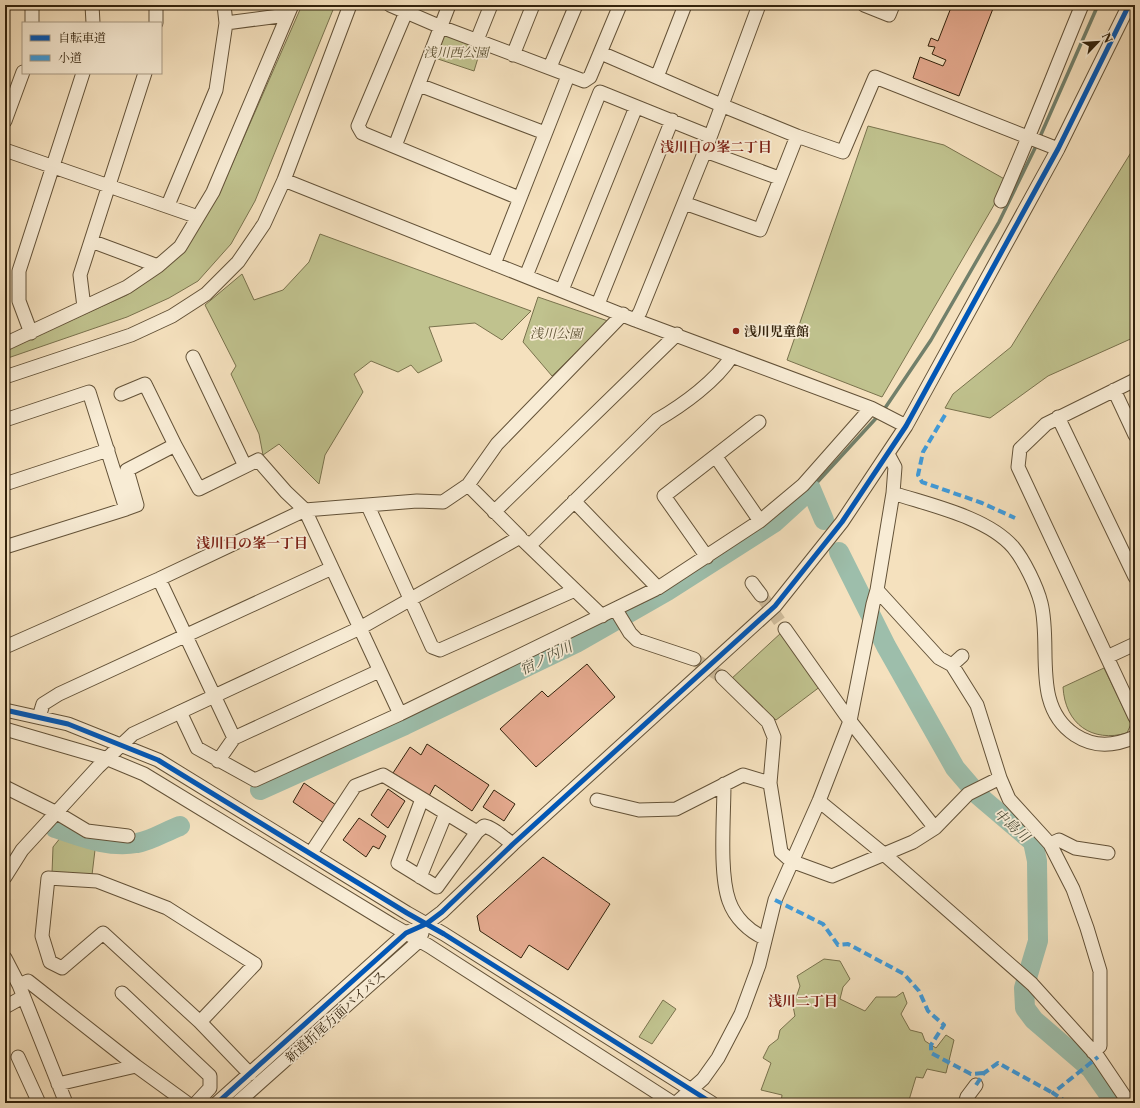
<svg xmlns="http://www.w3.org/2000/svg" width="1140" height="1108" font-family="'Libre Caslon Text','Noto Serif JP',serif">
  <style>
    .green { fill: #c0c28e; stroke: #79724d }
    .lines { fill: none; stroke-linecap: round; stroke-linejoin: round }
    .stream { stroke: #72806b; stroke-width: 3.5 }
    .river { stroke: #9dbeab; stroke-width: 20 }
    .building { fill: #e4a98e; stroke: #32220c }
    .minor-tunnel { stroke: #cebb9a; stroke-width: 13; stroke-dasharray: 13 6; stroke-linecap: butt }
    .minor-casing { stroke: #635238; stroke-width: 15 }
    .minor { stroke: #f8ecd5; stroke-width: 13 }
    .quiet { stroke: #3e9cde; stroke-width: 4; stroke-dasharray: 8 4; stroke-linecap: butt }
    .cycleway-casing { stroke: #f8ecd5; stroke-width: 8 }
    .cycleway { stroke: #0057b8; stroke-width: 5 }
    .poi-dot { fill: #8f2418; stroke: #f8ecd5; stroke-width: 1.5 }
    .labels { text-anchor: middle; stroke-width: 3.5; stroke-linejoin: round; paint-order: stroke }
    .park-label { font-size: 13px; font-style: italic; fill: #5d5233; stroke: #f8ecd5 }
    .poi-label { font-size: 13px; font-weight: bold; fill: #32220c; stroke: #f8ecd5; text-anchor: start }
    .street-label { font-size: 13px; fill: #32220c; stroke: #f8ecd5 }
    .neighbourhood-label { font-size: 14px; font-weight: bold; fill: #7a1f14; stroke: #f8ecd5 }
    .water-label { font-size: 14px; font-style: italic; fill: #52513c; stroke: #f8ecd5 }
  </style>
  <rect width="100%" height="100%" fill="#f5e1be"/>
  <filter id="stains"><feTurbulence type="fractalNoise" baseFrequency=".005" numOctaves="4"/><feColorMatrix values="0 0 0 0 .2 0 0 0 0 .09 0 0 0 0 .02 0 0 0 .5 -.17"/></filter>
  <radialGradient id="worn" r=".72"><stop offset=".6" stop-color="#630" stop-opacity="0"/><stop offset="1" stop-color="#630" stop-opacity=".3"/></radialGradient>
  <path class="green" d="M302,5h33l-80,196 -24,43 -33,37 -29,17 -42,19 -122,42v-9l122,-55 26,-18 36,-35 30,-48z
    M445,33l36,15 -7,23 -39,-13z
    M868,126l76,19 64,36 -126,216 -95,-37z
    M1135,146v191l-87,39 -58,42 -45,-10 8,-14 58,-47z
    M320,234l211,77 -29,29 -27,-17 -46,4 13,34 -24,12 -7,-8 -13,7 -27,-11 -17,13 9,18 -38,63 -6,29 -40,-40 -16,11 -4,-21 -28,-60 5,-8 -31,-61 37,-31 12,26 29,-10 26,-28z
    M538,297l70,24 -56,55 -29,-34z
    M782,632l39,54 -45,34 -46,-40z
    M1104,668l27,56 -4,9c-35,10 -62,-9 -64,-46z
    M61,837l34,13 -3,25 -40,-2 1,-26z
    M824,959l16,2 10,18 -7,8 -3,12 25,12 11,-14h20l7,-5 4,11 -6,11 9,16 12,3 3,8 11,7 10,-13 8,5 -8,33 -19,-4 -4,9 -7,-1 -7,23 7,3h-135l1,-8 -21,-5 10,-27 -8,-5 6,-12 9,-7 2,-9 15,-14 -2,-10 7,-20 -3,-10z
    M663,1000l13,9 -24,35 -13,-7z"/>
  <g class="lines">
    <path class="stream" d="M1039,139l59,-134
      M883,411l48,-71 68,-118 38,-78
      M811,489l68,-74"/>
    <path class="river" d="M839,552l47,94 69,122 24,28 54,46 4,19 1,80 -14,47 1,20 9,12 57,49 24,34
      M260,790l145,-65 171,-82 91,-52 108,-69 36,-33 13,31
      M55,828c27,9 53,20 82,15 14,-2 29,-12 43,-17"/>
  </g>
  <path class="building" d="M952,5h46l-1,2 -3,-1 -35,90 -46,-18 7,-21 23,9 3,-6 -14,-6 3,-7 -7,-1 3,-8 7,3z
    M587,664l28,33 -79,70 -36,-38 42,-38 6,6z
    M427,744l62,41 -17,26 -37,-26 -6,11 -36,-23 17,-26 11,8z
    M304,783l32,22 -12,18 -31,-21z
    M388,789l17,12 -17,27 -17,-13z
    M494,790l21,14 -11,17 -21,-14z
    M359,818l27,18 -7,13 -6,-3 -7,11 -23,-17z
    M543,857l67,47 -42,66 -39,-25 -8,13 -41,-27 -3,-15z"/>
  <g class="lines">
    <path class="minor-tunnel" d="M761,595l24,34
      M694,659l28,18"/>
    <g class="minor-casing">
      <path id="minor" d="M92,5l1,18
        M390,5l51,22 143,54 6,-4 30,-72
        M409,5l-51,121 4,7 157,65
        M864,5l25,10 4,-10
        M32,23v-18
        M156,23v-18
        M226,23l61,-8
        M477,40l14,-35
        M601,53l120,52 76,31 -37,94 -76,-27
        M513,55l20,-50
        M550,67l26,-62
        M657,77l28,-72
        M419,85l126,48
        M5,121l18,-49
        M797,136l46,16 32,-75 183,72
        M395,146l54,-141
        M5,150l193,67
        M705,151l74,27
        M284,180l351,140 236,88 35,18
        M1001,201c29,-65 54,-131 81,-196
        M168,205l48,-115 10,-67 -2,-18
        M91,241l67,25
        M494,264l74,-188
        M526,276l74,-184 109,44
        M562,290l74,-183
        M598,304l74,-184
        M84,307l-4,-32 65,-202
        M635,320l5,-8 65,-161 54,-146
        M31,333l-12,-32v-30l64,-198
        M5,344l122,-57 31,-21 22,-19 33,-55 79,-187
        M193,357l52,109
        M5,377l126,-42 41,-19 34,-22 32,-32 26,-38 20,-44 66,-175
        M1135,380l-89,44 -26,25 -2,18 117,250
        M1114,390l21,45
        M121,394l24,-10 30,61
        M1058,417l77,160
        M5,420l84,-28 37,117 -121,38
        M716,457l44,64
        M5,484l103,-34
        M893,493c36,12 94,24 120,54 11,13 24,40 28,56 11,44 -10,103 34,132 20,13 39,11 60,2
        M574,501l84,87
        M368,506l64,141 8,3 135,-60
        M126,509l11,-4 -10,-35 48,-25 24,44 59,-29 28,32 19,18 95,204
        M494,512l183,-178
        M524,541l78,75
        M529,546l128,-126c26,-15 59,-39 75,-64
        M707,557l-43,-61 95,-74
        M159,579l75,159
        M752,583l9,12
        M616,610l14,23 7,7 57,19
        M785,629l65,92 85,107 33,-34 32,-16 -23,-73 -25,-40 -13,-7 -62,-68
        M5,647l154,-68 146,-69 112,-9 26,1 25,-17 29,-41 126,-130
        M1107,657l28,-13
        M952,665l10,-9
        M722,677l46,45 6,15 -4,46 11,69 10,9 41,15 81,-34 22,-14
        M5,710l63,14 90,36 249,153 37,21 268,169
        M180,712l17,36 58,32 145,-66 258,-126 102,-67 43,-36 68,-77
        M39,717l4,-13 16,-10 273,-126
        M5,729l103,30 36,15 248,151 37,21 244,157
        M218,761l16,-23 145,-67
        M1000,778l9,21 41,45 23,45 14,39 13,43v75l-7,6
        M724,784c0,32 -5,89 5,117 6,17 20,30 35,37
        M5,787l52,26 30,18 41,5
        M422,799l-24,64 39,24 40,-55
        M597,800l42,10 37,-1 67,-34 27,8
        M819,801l66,54 147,129 66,73 31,46
        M1050,844l9,-4 16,8 33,5
        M311,853l44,-67 28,-11 94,57 7,-6c11,2 19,12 29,18
        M5,877l17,-27 76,-83 35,-33 227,-106 160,-91 -52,-52
        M420,877l26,-64
        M5,958l14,27 47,118
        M19,985l9,-4 108,85 51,37
        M122,993l88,83v12l-14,15
        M5,1007l18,-10
        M200,1022l55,-58 -88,-56 -70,-27 -49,-3 -6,58 8,26 12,6 41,-35 97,89 50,52
        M18,1057l21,46
        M58,1084l78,-18
        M217,1103l189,-170 20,-9 16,-12 71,-68 262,-238 67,-84 64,-96 152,-277 71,-144
        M237,1103l182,-162 3,-8
        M676,1103l27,-24 15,-21 23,-44 18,-49 16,-65 44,-99 31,-80 23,-117 4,-14 16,-97 2,-26 -7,-13
        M965,1103l2,-6 9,-12"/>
    </g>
    <use href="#minor" class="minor"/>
    <path class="quiet" d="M945,415l-22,37 -5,23 4,7 60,21 33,15
      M775,900l48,24 15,21 10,-1 56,30 15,17 9,20 16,14 -13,20v8l40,21 13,-1
      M976,1085l8,-12 14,-10 55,30
      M1068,1103l-15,-10 45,-36"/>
    <g class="cycleway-casing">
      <path id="cycleway" d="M5,710l63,14 90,36 249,153 37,21 268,169
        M217,1103l189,-170 20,-9 16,-12 71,-68 262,-238 67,-84 64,-96 152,-277 71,-144"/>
    </g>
    <use href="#cycleway" class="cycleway"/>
  </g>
  <circle class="poi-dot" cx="736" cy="331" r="4"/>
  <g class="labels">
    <g class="park-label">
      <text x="456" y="57">浅川西公園</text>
      <text x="556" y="338">浅川公園</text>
    </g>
    <g class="poi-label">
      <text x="744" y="336">浅川児童館</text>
    </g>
    <g class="street-label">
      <text transform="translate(335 1016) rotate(-42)" y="5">新道折尾方面バイパス</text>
    </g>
    <g class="neighbourhood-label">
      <text x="716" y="152">浅川日の峯二丁目</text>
      <text x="252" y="548">浅川日の峯一丁目</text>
      <text x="803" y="1006">浅川二丁目</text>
    </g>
    <g class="water-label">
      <text transform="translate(546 658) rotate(-26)" y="5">宿ノ内川</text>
      <text transform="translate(1012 825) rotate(42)" y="5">中島川</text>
    </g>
  </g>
  <rect width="1140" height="1108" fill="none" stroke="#f5e1be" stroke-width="20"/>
  <rect x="6" y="6" width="1128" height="1096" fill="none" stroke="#32220c" stroke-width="2"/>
  <rect x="10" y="10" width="1120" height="1088" fill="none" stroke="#32220c"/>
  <rect x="22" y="22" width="140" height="52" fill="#f8ecd5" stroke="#a99b85"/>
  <rect x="30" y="35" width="20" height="6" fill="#0057b8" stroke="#a99b85"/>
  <text x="58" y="42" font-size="12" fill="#32220c">自転車道</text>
  <rect x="30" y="55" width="20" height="6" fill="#3e9cde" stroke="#a99b85"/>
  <text x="58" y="62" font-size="12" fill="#32220c">小道</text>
  <g transform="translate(1098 42) rotate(65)" stroke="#f8ecd5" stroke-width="3" paint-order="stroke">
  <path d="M0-3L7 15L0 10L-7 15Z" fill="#32220c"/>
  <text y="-6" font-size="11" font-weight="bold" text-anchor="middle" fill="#32220c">N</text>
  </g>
  <rect width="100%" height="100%" filter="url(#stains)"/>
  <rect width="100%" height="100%" fill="url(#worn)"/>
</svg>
